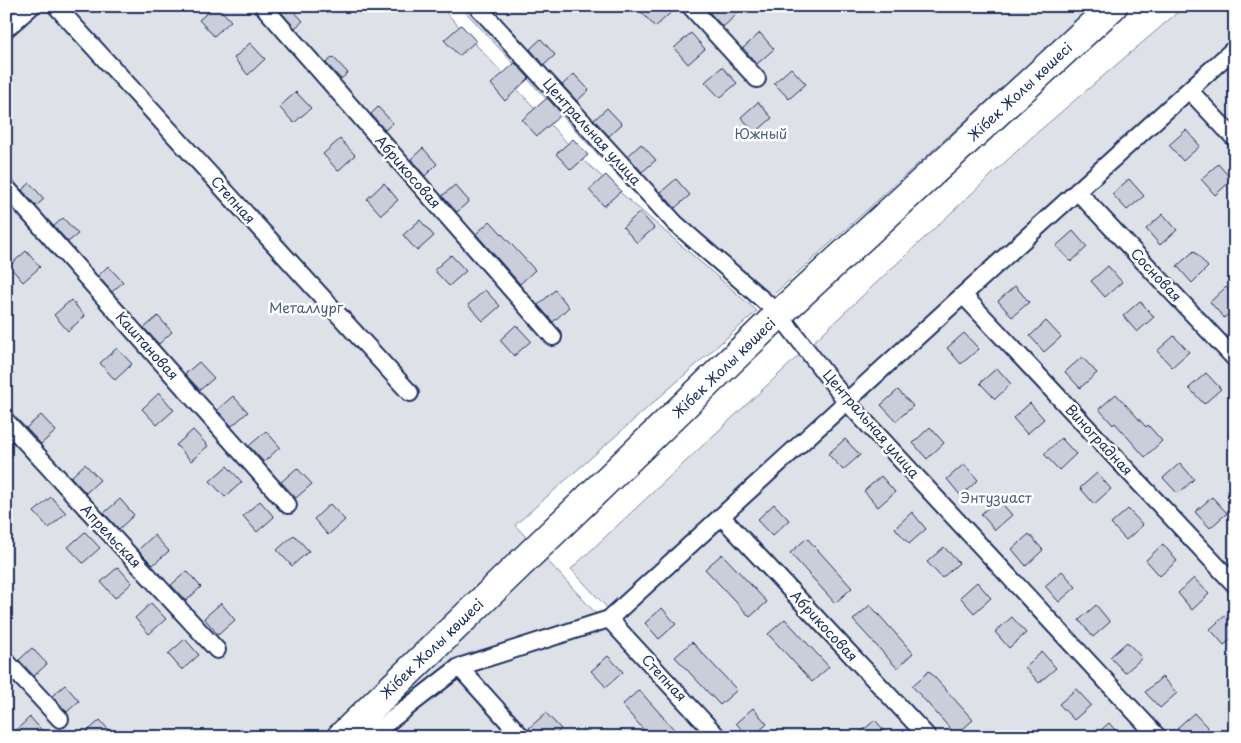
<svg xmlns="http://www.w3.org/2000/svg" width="1241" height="743" font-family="'Playpen Sans',sans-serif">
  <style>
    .green { fill: #dee1e7; stroke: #7c88a2 }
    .building { fill: #caceda; stroke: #1b2f5e }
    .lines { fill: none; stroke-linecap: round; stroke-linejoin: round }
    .minor-casing { stroke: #1b2f5e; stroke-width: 20 }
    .trunk-casing { stroke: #1b2f5e; stroke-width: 31 }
    .minor { stroke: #fff; stroke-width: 16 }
    .trunk { stroke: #fff; stroke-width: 28 }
    .labels { text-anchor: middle; stroke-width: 5; stroke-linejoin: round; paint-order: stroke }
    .street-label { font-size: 14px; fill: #1b2f5e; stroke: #fff }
    .park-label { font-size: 14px; fill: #4c5c80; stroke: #fff }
  </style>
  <rect width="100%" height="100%" fill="#fff"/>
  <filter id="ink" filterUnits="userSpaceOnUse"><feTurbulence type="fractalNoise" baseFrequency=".02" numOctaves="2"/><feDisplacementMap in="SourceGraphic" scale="10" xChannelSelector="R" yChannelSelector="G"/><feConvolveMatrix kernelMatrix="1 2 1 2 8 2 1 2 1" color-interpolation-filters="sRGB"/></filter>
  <g filter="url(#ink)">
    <path class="green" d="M6,6h434l144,155 173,150 -242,214 194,212h-703z
      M460,6h632l-330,299 -132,-116z
      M1185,6h50v731h-508l-156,-168 461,-432z"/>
    <path class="building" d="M215,6h2l14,15 -17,15 -15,-16z
      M287,6h2l14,15 -8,7 -14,-16z
      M636,6h42l-23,21z
      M713,6h16l8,8 -14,13 -15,-16z
      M461,25l15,16 -17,15 -15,-16z
      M691,33l14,16 -17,15 -14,-16z
      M760,33l14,16 -17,15 -14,-16z
      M541,39l14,16 -11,10 -14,-16z
      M250,43l15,16 -17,16 -14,-17z
      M333,57l15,16 -7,6 -15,-16z
      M515,63l14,15 -24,23 -14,-17z
      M722,67l15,16 -17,15 -15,-16z
      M791,68l15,16 -17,15 -15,-16z
      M574,74l15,16 -12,11 -15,-16z
      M296,92l15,16 -17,15 -15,-16z
      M547,98l15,16 -25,22 -15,-16z
      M758,102l14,16 -17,15 -14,-16z
      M378,107l15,16 -8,7 -14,-16z
      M607,108l15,16 -13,12 -15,-16z
      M1186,130l14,16 -17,15 -14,-16z
      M340,139l15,16 -17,16 -15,-17z
      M573,139l15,16 -17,15 -15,-16z
      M641,144l15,16 -14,12 -14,-16z
      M423,148l14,16 -12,12 -14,-17z
      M1218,164l14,16 -17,15 -14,-16z
      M606,175l15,16 -17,15 -15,-16z
      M676,179l14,16 -15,13 -14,-16z
      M1129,179l15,17 -17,14 -15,-16z
      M30,183l14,16 -8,7 -14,-16z
      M384,183l14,17 -17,15 -14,-16z
      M455,185l14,16 -12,11 -15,-16z
      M640,212l14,16 -17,15 -14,-16z
      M1163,214l14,16 -17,15 -14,-16z
      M63,218l15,16 -10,8 -14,-16z
      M420,220l14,16 -17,15 -14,-16z
      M490,221l45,49 -15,14 -44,-50z
      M1073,231l14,16 -16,15 -15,-16z
      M26,251l14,16 -17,15 -14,-16z
      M1194,251l14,16 -16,16 -15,-17z
      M451,255l15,16 -17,15 -15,-16z
      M108,266l15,16 -11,10 -14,-16z
      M1108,266l14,16 -17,15 -14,-16z
      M1015,286l14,16 -17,15 -14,-16z
      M1226,287l9,9v12l-11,10 -14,-16z
      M485,290l15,16 -17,15 -15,-16z
      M555,290l14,17 -16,15 -15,-17z
      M71,300l14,16 -17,15 -14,-16z
      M1140,301l14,16 -17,15 -14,-16z
      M158,316l14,16 -13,12 -15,-16z
      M1046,321l15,16 -17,15 -14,-16z
      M516,325l15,16 -17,15 -14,-16z
      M964,333l15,16 -18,15 -14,-16z
      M1174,336l15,16 -17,15 -15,-16z
      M117,348l15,16 -17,16 -15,-17z
      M1082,357l15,16 -17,15 -15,-16z
      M199,362l15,16 -14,12 -15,-16z
      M997,368l14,16 -16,15 -15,-16z
      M1206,373l15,16 -17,15 -15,-16z
      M898,390l15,16 -17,15 -15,-16z
      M159,393l15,17 -17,15 -15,-16z
      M1116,394l30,33 2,-2 14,16 -17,16 -30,-34 -2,2 -14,-16z
      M233,396l15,16 -16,14 -15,-16z
      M1030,403l14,16 -17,15 -14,-16z
      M41,415l15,16 -15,13 -15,-16z
      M930,427l14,16 -17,16 -14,-16z
      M193,430l15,16 -17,15 -15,-16z
      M266,431l14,16 -16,15 -15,-16z
      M1061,438l15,16 -17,16 -15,-16z
      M845,439l15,16 -17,15 -15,-16z
      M1180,463l14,16 -16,15 -15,-16z
      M85,464l15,16 -14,13 -15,-16z
      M964,464l14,16 -17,16 -14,-17z
      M227,466l15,16 -17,15 -15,-16z
      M297,468l15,16 -16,14 -15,-16z
      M1097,473l14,16 -17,15 -14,-16z
      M881,476l14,16 -17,15 -14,-16z
      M51,497l15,16 -17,15 -15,-16z
      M1212,497l15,16 -17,15 -15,-16z
      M120,499l14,16 -15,14 -15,-16z
      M998,499l14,16 -17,15 -14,-16z
      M260,501l14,16 -17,15 -14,-16z
      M330,504l15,16 -17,15 -14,-16z
      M774,504l15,16 -17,16 -15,-16z
      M1128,509l15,16 -17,15 -15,-16z
      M912,512l14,17 -17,15 -14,-16z
      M85,532l15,16 -17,15 -15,-16z
      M1029,534l14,16 -17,16 -14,-17z
      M154,535l15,16 -16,14 -15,-15z
      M294,535l15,16 -17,15 -15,-16z
      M807,538l45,50 -17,15 -45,-50z
      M1163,544l14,17 -17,15 -14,-16z
      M944,547l15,16 -17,15 -15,-16z
      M722,554l45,48 -17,15 -45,-48z
      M118,567l14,16 -17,15 -14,-16z
      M187,571l14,16 -15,14 -15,-16z
      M1062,571l14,16 -17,15 -14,-16z
      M1194,578l15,16 -17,16 -14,-17z
      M977,582l14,16 -17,15 -14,-16z
      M151,603l15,16 -17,15 -14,-16z
      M221,603l14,17 -17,15 -14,-17z
      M870,605l43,48 -16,15 -44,-48z
      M1096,605l14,17 -17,15 -14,-17z
      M662,608l14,16 -17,15 -14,-16z
      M1227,614l8,9v13l-11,9 -14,-16z
      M1012,617l14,16 -17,15 -14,-16z
      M785,619l44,48 -17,15 -44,-48z
      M185,639l14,16 -17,15 -14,-16z
      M692,642l45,48 -17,15 -45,-48z
      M1127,642l15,16 -17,15 -15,-16z
      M32,648l15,16 -13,12 -15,-16z
      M1042,652l14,16 -17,15 -14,-16z
      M608,656l15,16 -17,15 -15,-16z
      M929,671l44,49 -17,15 -44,-49z
      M1162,677l15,16 -17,15 -15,-16z
      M65,685l14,16 -12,11 -15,-16z
      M1076,689l15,16 -17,15 -15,-16z
      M639,690l42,47h-31l-28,-32z
      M753,708l14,16 -14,13h-5l-12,-14z
      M546,713l15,16 -8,8h-16l-8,-9z
      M1194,713l15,16 -9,8h-15l-8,-9z
      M30,717l18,20h-39z
      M100,720l15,17h-34z
      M875,720l15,17h-35z
      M1109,723l12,14h-28z"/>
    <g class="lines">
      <g class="minor-casing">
        <path id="minor" d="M56,6l354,387
          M263,6l290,331
          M477,6l198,217 104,91 68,88 311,335
          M690,6l67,73
          M6,29l26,-23
          M1189,90l46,49
          M6,187l282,318
          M1077,191l158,168
          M963,295l272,290
          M6,421l211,229
          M721,516l207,221
          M609,619l109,118
          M6,661l54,58
          M459,667l63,70
          M369,737l90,-70 150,-48 354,-324 272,-247"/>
      </g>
      <g class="trunk-casing">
        <path id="trunk" d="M341,737l438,-423 334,-308"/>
      </g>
      <use href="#minor" class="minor"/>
      <use href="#trunk" class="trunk"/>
    </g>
  </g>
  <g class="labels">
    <g class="street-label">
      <text transform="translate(1020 92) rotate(-43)" y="5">Жібек Жолы көшесі</text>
      <text transform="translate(592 132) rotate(48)" y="5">Центральная улица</text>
      <text transform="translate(408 172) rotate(49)" y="5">Абрикосовая</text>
      <text transform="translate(233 200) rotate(48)" y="5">Степная</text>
      <text transform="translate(1156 275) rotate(47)" y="5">Сосновая</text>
      <text transform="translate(147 346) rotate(48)" y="5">Каштановая</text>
      <text transform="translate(724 368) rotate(-44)" y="5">Жібек Жолы көшесі</text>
      <text transform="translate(871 424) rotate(49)" y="5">Центральная улица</text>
      <text transform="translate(1099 440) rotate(47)" y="5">Виноградная</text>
      <text transform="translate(111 536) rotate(47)" y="5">Апрельская</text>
      <text transform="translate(824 626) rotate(47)" y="5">Абрикосовая</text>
      <text transform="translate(432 649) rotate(-44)" y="5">Жібек Жолы көшесі</text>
      <text transform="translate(664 678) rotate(47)" y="5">Степная</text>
    </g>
    <g class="park-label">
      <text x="761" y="139">Южный</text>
      <text x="306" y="313">Металлург</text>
      <text x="996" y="503">Энтузиаст</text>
    </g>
  </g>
  <rect width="1241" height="743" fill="none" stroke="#fff" stroke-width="25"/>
  <rect x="12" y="12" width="1216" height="718" fill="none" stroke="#1b2f5e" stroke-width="2" filter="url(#ink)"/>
</svg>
